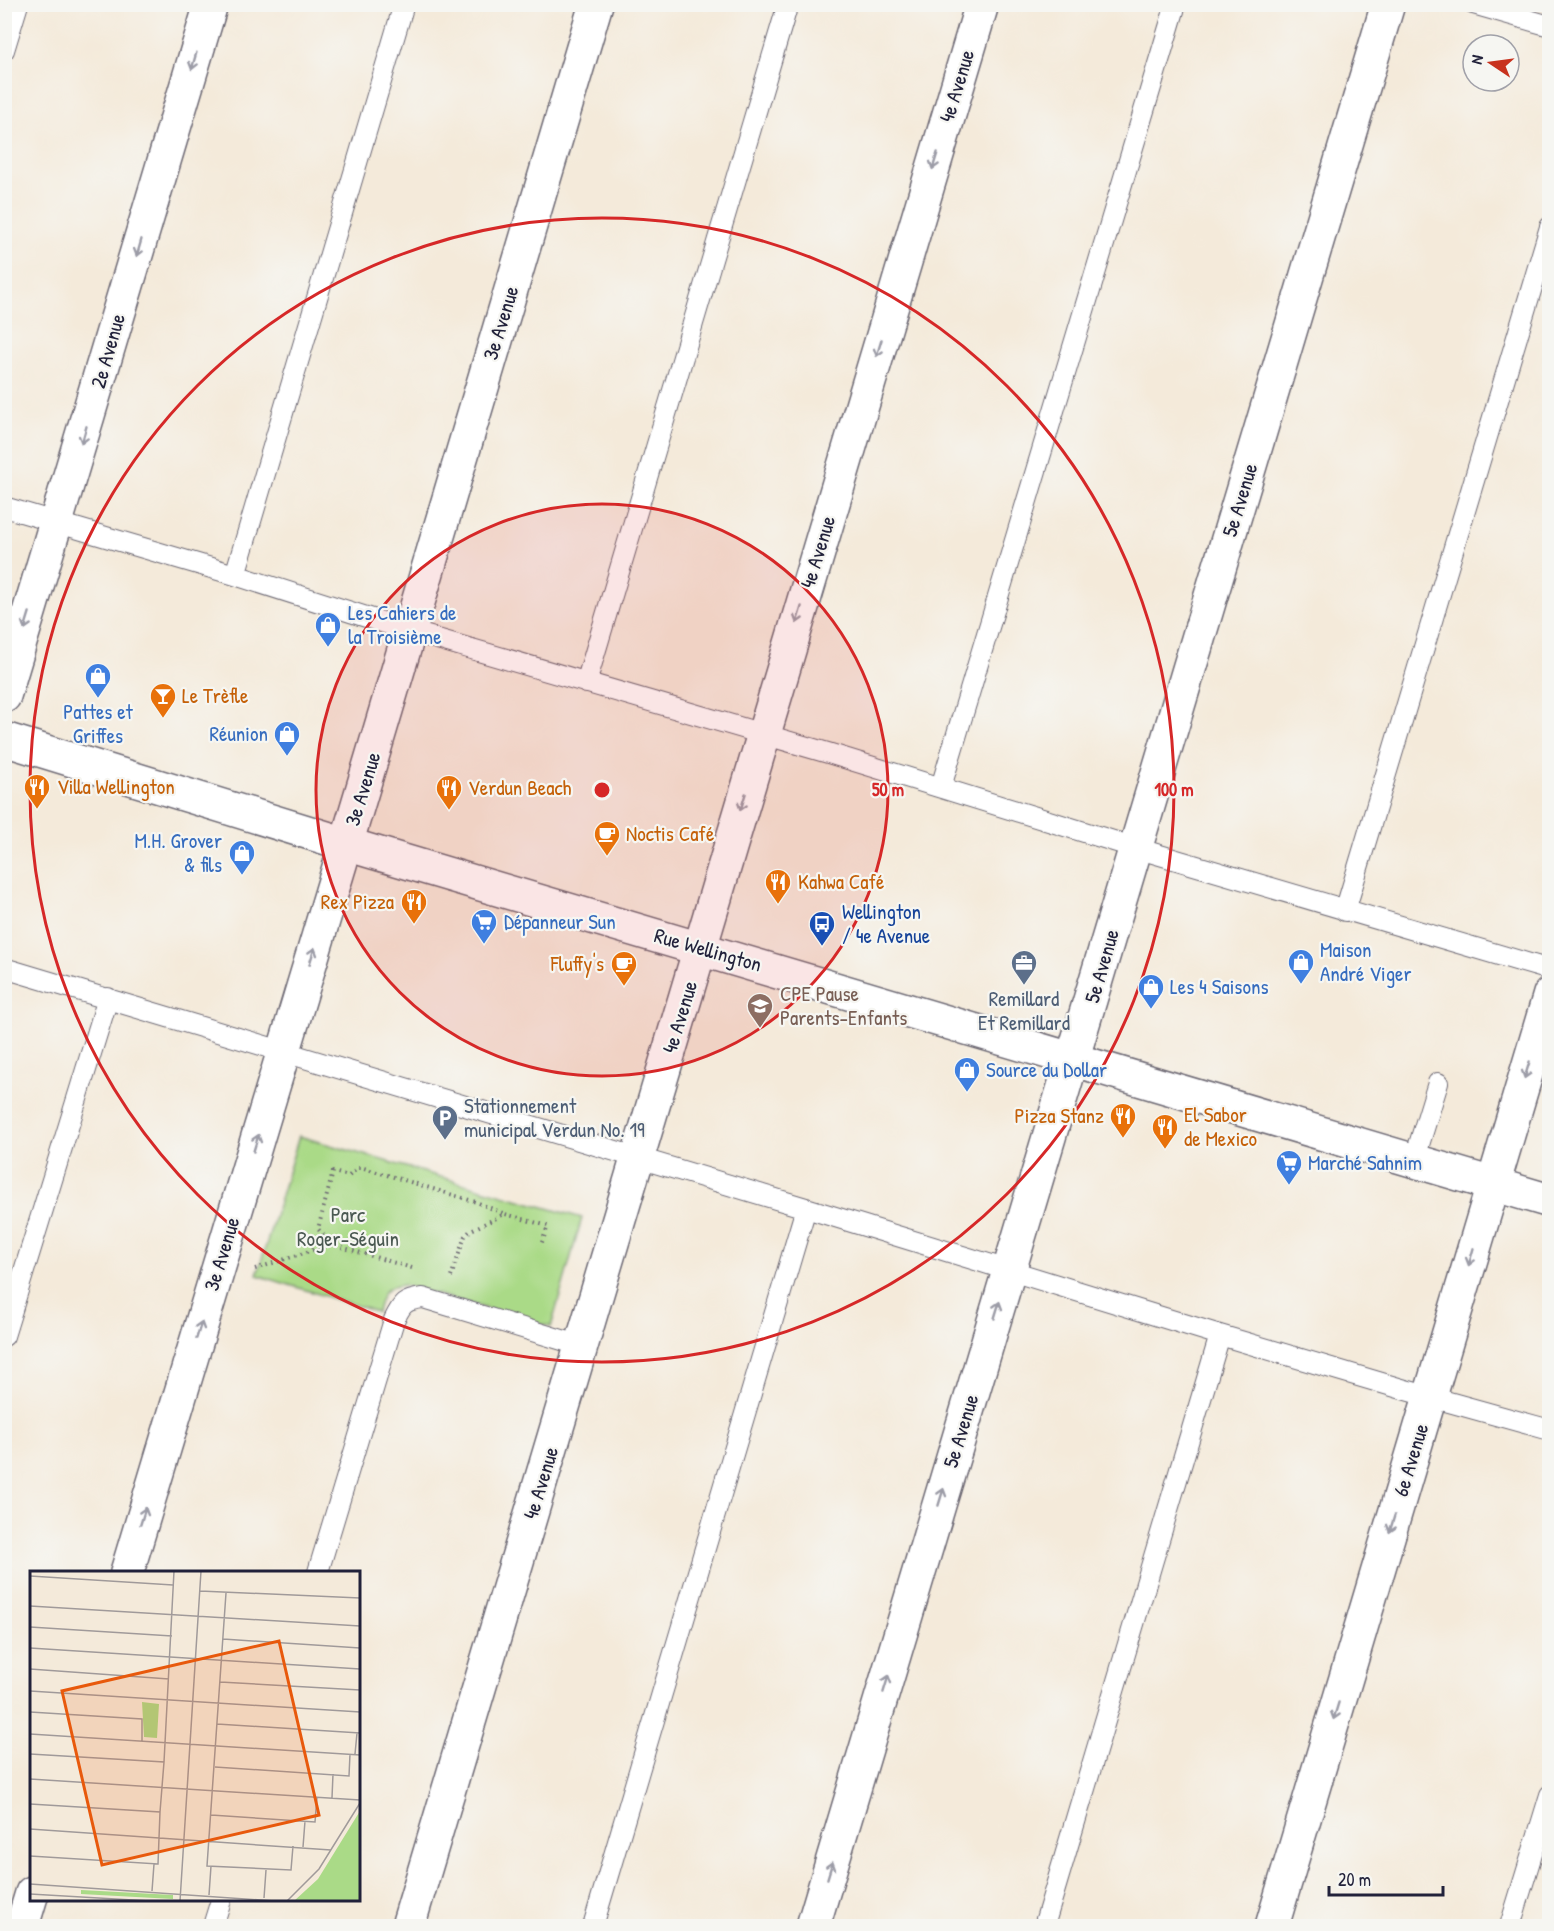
<svg xmlns="http://www.w3.org/2000/svg" width="1554" height="1931" font-family="'Patrick Hand',sans-serif">
  <style>
    .green { fill: #aada87; stroke: #667e61; stroke-width: 1.5 }
    .lines { fill: none; stroke-linecap: round; stroke-linejoin: round }
    .service-casing { stroke: #6c6873; stroke-width: 22 }
    .minor-casing { stroke: #6c6873; stroke-width: 36 }
    .secondary-casing { stroke: #6c6873; stroke-width: 36 }
    .path { stroke: #6c6873; stroke-width: 4; stroke-dasharray: 1.5 4.5; stroke-linecap: butt }
    .service { stroke: #fff; stroke-width: 20 }
    .minor { stroke: #fff; stroke-width: 33 }
    .secondary { stroke: #fff; stroke-width: 33 }
    .oneway { stroke: #9c9ca7 }
    .ring { fill: none; stroke: #d62828; stroke-width: 3 }
    .labels { text-anchor: middle; stroke-width: 4.5; stroke-linejoin: round; paint-order: stroke }
    .street-label { font-size: 21px; fill: #22223b; stroke: #f6f6f2 }
    .shop-label { font-size: 21px; fill: #366cbe; stroke: #f6f6f2; text-anchor: start }
    .food-label { font-size: 21px; fill: #c56008; stroke: #f6f6f2; text-anchor: start }
    .transit-label { font-size: 21px; fill: #164399; stroke: #f6f6f2; text-anchor: start }
    .education-label { font-size: 21px; fill: #785e54; stroke: #f6f6f2; text-anchor: start }
    .service-label { font-size: 21px; fill: #4e5e75; stroke: #f6f6f2 }
    .park-label { font-size: 21px; fill: #4b5952; stroke: #f6f6f2 }
    .inset-road { fill: none; stroke: #a09a9a; stroke-width: 1.5 }
    .view { fill: #e8590c; fill-opacity: 0.15; stroke: #e8590c; stroke-width: 3 }
    .inset-edge { fill: none; stroke: #22223b; stroke-width: 3 }
    .centre { fill: #d62828; stroke: #f6f6f2; stroke-width: 3 }
    .ring-label { font-size: 18px; text-anchor: middle; font-weight: bold; fill: #d62828; stroke: #f6f6f2; stroke-width: 4.5; stroke-linejoin: round; paint-order: stroke }
  </style>
  <rect width="100%" height="100%" fill="#f6f6f2"/>
  <filter id="ink" filterUnits="userSpaceOnUse"><feTurbulence type="fractalNoise" baseFrequency=".0167" numOctaves="2"/><feDisplacementMap in="SourceGraphic" scale="12" xChannelSelector="R" yChannelSelector="G"/><feConvolveMatrix kernelMatrix="1 2 1 2 8 2 1 2 1" color-interpolation-filters="sRGB"/></filter>
  <filter id="wash" filterUnits="userSpaceOnUse"><feTurbulence type="fractalNoise" baseFrequency=".008" numOctaves="4" result="noise"/><feDisplacementMap in="SourceGraphic" scale="24" xChannelSelector="R" yChannelSelector="G"/><feGaussianBlur stdDeviation="1.35" result="paint"/><feColorMatrix in="noise" values="0 0 0 0 0 0 0 0 0 0 0 0 0 0 0 0 0 1.4 0 .05"/><feComposite in="paint" operator="in"/></filter>
  <g filter="url(#wash)">
    <rect width="100%" height="100%" fill="#f4eada"/>
    <path class="green" d="M299,1136l283,82 -31,109 -147,-42c-21,2 -22,8 -27,27l-120,-37z"/>
  </g>
  <g filter="url(#ink)">
    <g class="lines">
      <g class="service-casing">
        <path id="service" d="M1473,4l77,22
          M4,50l14,-46
          M4,507l231,68 175,56 418,122 308,95 414,122
          M235,575l169,-571
          M586,683l202,-679
          M941,787l235,-783
          M1345,911l205,-684
          M4,968l802,240
          M1414,1161l24,-78
          M4,1336l104,-338
          M318,1572l76,-252c8,-16 10,-20 29,-22l159,48
          M213,1926l8,-26
          M593,1926l213,-718 414,127
          M1044,1926l176,-591 182,54 148,41
          M1510,1926l40,-131"/>
      </g>
      <g class="minor-casing">
        <path id="minor" d="M4,696l207,-692
          M127,1572l229,-761 240,-807
          M22,1926l10,-33
          M408,1926l574,-1922
          M813,1926l575,-1922
          M1272,1926l278,-932"/>
      </g>
      <g class="secondary-casing">
        <path id="secondary" d="M4,739l342,105 1204,357"/>
      </g>
      <path class="path" d="M412,1268l-81,-24 -13,-15 15,-57 16,4 9,-8h6l112,34 29,12
        M255,1269l76,-25
        M451,1277l14,-41 6,-6 34,-16 43,12 -7,19"/>
      <use href="#service" class="service"/>
      <use href="#minor" class="minor"/>
      <use href="#secondary" class="secondary"/>
    </g>
    <defs><path id="oneway-shaft" d="M-6 0H5M1.5-3L5.5 0L1.5 3" fill="none" stroke-width="1.6" stroke-linecap="round" stroke-linejoin="round" transform="scale(1.5)"/></defs>
    <g class="oneway">
      <use href="#oneway-shaft" transform="translate(194 61) rotate(106)"/>
      <use href="#oneway-shaft" transform="translate(935 161) rotate(107)"/>
      <use href="#oneway-shaft" transform="translate(139 248) rotate(106)"/>
      <use href="#oneway-shaft" transform="translate(879 348) rotate(107)"/>
      <use href="#oneway-shaft" transform="translate(84 435) rotate(106)"/>
      <use href="#oneway-shaft" transform="translate(799 615) rotate(107)"/>
      <use href="#oneway-shaft" transform="translate(27 621) rotate(107)"/>
      <use href="#oneway-shaft" transform="translate(743 802) rotate(107)"/>
      <use href="#oneway-shaft" transform="translate(312 956) rotate(-73)"/>
      <use href="#oneway-shaft" transform="translate(1527 1070) rotate(107)"/>
      <use href="#oneway-shaft" transform="translate(256 1143) rotate(-73)"/>
      <use href="#oneway-shaft" transform="translate(1471 1257) rotate(106)"/>
      <use href="#oneway-shaft" transform="translate(997 1310) rotate(-73)"/>
      <use href="#oneway-shaft" transform="translate(199 1330) rotate(-73)"/>
      <use href="#oneway-shaft" transform="translate(941 1497) rotate(-73)"/>
      <use href="#oneway-shaft" transform="translate(143 1516) rotate(-73)"/>
      <use href="#oneway-shaft" transform="translate(1392 1524) rotate(107)"/>
      <use href="#oneway-shaft" transform="translate(886 1684) rotate(-73)"/>
      <use href="#oneway-shaft" transform="translate(1336 1711) rotate(107)"/>
      <use href="#oneway-shaft" transform="translate(830 1870) rotate(-73)"/>
    </g>
  </g>
  <circle cx="602" cy="790" r="286" fill="#d62828" fill-opacity=".12"/>
  <g class="ring">
    <circle cx="602" cy="790" r="286"/>
    <circle cx="602" cy="790" r="572"/>
  </g>
  <defs>
    <g id="shop-pin" transform="scale(1.35)"><path d="M0 17L-7.5 6A9.5 9.5 0 1 1 7.5 6Z" fill="#3f7fe0" stroke="#f6f6f2"/><path d="M-5-2.5h2.3a2.7 3.5 0 0 1 5.4 0H5L5.5 6h-11ZM-1.5-2.5h3a1.5 2.3 0 0 0-3 0Z" fill="#fff"/></g>
    <g id="bar-pin" transform="scale(1.35)"><path d="M0 17L-7.5 6A9.5 9.5 0 1 1 7.5 6Z" fill="#e8710a" stroke="#f6f6f2"/><path d="M-6-5H6L.8 .8V4.5H3.5V6h-7V4.5H-.8V.8Z" fill="#fff"/></g>
    <g id="restaurant-pin" transform="scale(1.35)"><path d="M0 17L-7.5 6A9.5 9.5 0 1 1 7.5 6Z" fill="#e8710a" stroke="#f6f6f2"/><path d="M-5-6h1v4h1v-4h1v4h1v-4h1v5L-1.5 .5V6h-2V.5L-5-1ZM5-6V6H3V1.5H1.5Q1.5-4 5-6Z" fill="#fff"/></g>
    <g id="cafe-pin" transform="scale(1.35)"><path d="M0 17L-7.5 6A9.5 9.5 0 1 1 7.5 6Z" fill="#e8710a" stroke="#f6f6f2"/><path d="M-5.5-4.5H6V0H3Q3 3.5 0 3.5H-2.5Q-5.5 3.5-5.5 0ZM3-3.2v2h1.7v-2ZM-6 4.5H4V6H-6Z" fill="#fff"/></g>
    <g id="supermarket-pin" transform="scale(1.35)"><path d="M0 17L-7.5 6A9.5 9.5 0 1 1 7.5 6Z" fill="#3f7fe0" stroke="#f6f6f2"/><path d="M-6-5.5h2.5l.6 2H6L4.5 2H-2.5L-4.4-4H-6ZM-1.5 3.2a1.3 1.3 0 1 0 .1 0ZM3 3.2a1.3 1.3 0 1 0 .1 0Z" fill="#fff"/></g>
    <g id="bus-pin" transform="scale(1.35)"><path d="M0 17L-7.5 6A9.5 9.5 0 1 1 7.5 6Z" fill="#1a4fb4" stroke="#f6f6f2"/><path d="M-5-6H5V4H4V6H2V4H-2V6H-4V4H-5ZM-3.5-4V0h7V-4ZM-3.5 1.2v1.5H-2V1.2ZM2 1.2v1.5H3.5V1.2Z" fill="#fff"/></g>
    <g id="office-pin" transform="scale(1.35)"><path d="M0 17L-7.5 6A9.5 9.5 0 1 1 7.5 6Z" fill="#5c6f8a" stroke="#f6f6f2"/><path d="M-6-3h4V-5.5h4V-3h4V5H-6ZM-1-4.5V-3h2v-1.5ZM-6 0V1H6V0Z" fill="#fff"/></g>
    <g id="school-pin" transform="scale(1.35)"><path d="M0 17L-7.5 6A9.5 9.5 0 1 1 7.5 6Z" fill="#8d6e63" stroke="#f6f6f2"/><path d="M0-5L7-2L0 1L-7-2ZM-4 1L0 2.5L4 1V4Q0 6-4 4Z" fill="#fff"/></g>
    <g id="parking-pin" transform="scale(1.35)"><path d="M0 17L-7.5 6A9.5 9.5 0 1 1 7.5 6Z" fill="#5c6f8a" stroke="#f6f6f2"/><path d="M-3.5-5.5H1a3.5 3.5 0 0 1 0 7H-1V5.5H-3.5ZM-1-3.4V-.6H.8a1.4 1.4 0 0 0 0-2.8Z" fill="#fff"/></g>
  </defs>
  <g fill-rule="evenodd">
    <use href="#shop-pin" x="328" y="625"/>
    <use href="#shop-pin" x="98" y="676"/>
    <use href="#bar-pin" x="163" y="696"/>
    <use href="#shop-pin" x="287" y="734"/>
    <use href="#restaurant-pin" x="37" y="787"/>
    <use href="#restaurant-pin" x="449" y="788"/>
    <use href="#cafe-pin" x="607" y="834"/>
    <use href="#shop-pin" x="242" y="853"/>
    <use href="#restaurant-pin" x="778" y="882"/>
    <use href="#restaurant-pin" x="414" y="902"/>
    <use href="#supermarket-pin" x="484" y="922"/>
    <use href="#bus-pin" x="822" y="924"/>
    <use href="#shop-pin" x="1301" y="962"/>
    <use href="#office-pin" x="1024" y="963"/>
    <use href="#cafe-pin" x="624" y="964"/>
    <use href="#shop-pin" x="1151" y="987"/>
    <use href="#school-pin" x="760" y="1006"/>
    <use href="#shop-pin" x="967" y="1070"/>
    <use href="#restaurant-pin" x="1123" y="1116"/>
    <use href="#parking-pin" x="445" y="1118"/>
    <use href="#restaurant-pin" x="1165" y="1127"/>
    <use href="#supermarket-pin" x="1289" y="1163"/>
  </g>
  <g class="labels">
    <g class="street-label">
      <text transform="translate(957 86) rotate(-73)" y="7">4e Avenue</text>
      <text transform="translate(501 323) rotate(-73)" y="7">3e Avenue</text>
      <text transform="translate(108 351) rotate(-74)" y="7">2e Avenue</text>
      <text transform="translate(1240 500) rotate(-73)" y="7">5e Avenue</text>
      <text transform="translate(818 552) rotate(-73)" y="7">4e Avenue</text>
      <text transform="translate(363 789) rotate(-73)" y="7">3e Avenue</text>
      <text transform="translate(708 950) rotate(16)" y="7">Rue Wellington</text>
      <text transform="translate(1102 966) rotate(-74)" y="7">5e Avenue</text>
      <text transform="translate(680 1017) rotate(-73)" y="7">4e Avenue</text>
      <text transform="translate(222 1254) rotate(-73)" y="7">3e Avenue</text>
      <text transform="translate(961 1431) rotate(-73)" y="7">5e Avenue</text>
      <text transform="translate(1411 1460) rotate(-73)" y="7">6e Avenue</text>
      <text transform="translate(541 1483) rotate(-73)" y="7">4e Avenue</text>
    </g>
    <g class="shop-label">
      <text x="348" y="620">Les Cahiers de<tspan x="348" dy="24">la Troisième</tspan></text>
      <text x="98" y="719" text-anchor="middle">Pattes et<tspan x="98" dy="24">Griffes</tspan></text>
      <text x="268" y="741" text-anchor="end">Réunion</text>
      <text x="222" y="848" text-anchor="end">M.H. Grover<tspan x="222" dy="24">&amp; fils</tspan></text>
      <text x="504" y="929">Dépanneur Sun</text>
      <text x="1320" y="957">Maison<tspan x="1320" dy="24">André Viger</tspan></text>
      <text x="1170" y="994">Les 4 Saisons</text>
      <text x="986" y="1077">Source du Dollar</text>
      <text x="1308" y="1170">Marché Sahnim</text>
    </g>
    <g class="food-label">
      <text x="182" y="703">Le Trèfle</text>
      <text x="57" y="794">Villa Wellington</text>
      <text x="468" y="795">Verdun Beach</text>
      <text x="626" y="841">Noctis Café</text>
      <text x="798" y="889">Kahwa Café</text>
      <text x="394" y="909" text-anchor="end">Rex Pizza</text>
      <text x="604" y="971" text-anchor="end">Fluffy's</text>
      <text x="1184" y="1122">El Sabor<tspan x="1184" dy="24">de Mexico</tspan></text>
      <text x="1104" y="1123" text-anchor="end">Pizza Stanz</text>
    </g>
    <g class="transit-label">
      <text x="842" y="919">Wellington<tspan x="842" dy="24">/ 4e Avenue</tspan></text>
    </g>
    <g class="education-label">
      <text x="780" y="1001">CPE Pause<tspan x="780" dy="24">Parents-Enfants</tspan></text>
    </g>
    <g class="service-label">
      <text x="1024" y="1006">Remillard<tspan x="1024" dy="24">Et Remillard</tspan></text>
      <text x="464" y="1113" text-anchor="start">Stationnement<tspan x="464" dy="24">municipal Verdun No. 19</tspan></text>
    </g>
    <g class="park-label">
      <text x="348" y="1222">Parc<tspan x="348" dy="24">Roger-Séguin</tspan></text>
    </g>
  </g>
  <g transform="translate(30 1571)">
    <rect width="330" height="330" fill="#f4eada"/>
    <path d="M112,131l17,2 -2,34 -13,-1zM330,240v90h-66l24,-22zM51,319l92,5v4l-92,-5z" fill="#aada87"/>
    <path class="inset-road" d="M0,5l143,9M170,20l160,7M196,22l-19,273 84,4 2,-24M0,35l330,20M0,56l142,9M193,68l137,9M0,77l330,21M0,98l139,10M190,111l140,8M0,120l330,21M0,141l112,7v22M187,153l143,9M0,163l330,21M0,183l134,8 -4,50M325,183l2,-21M134,191l10,-191M185,196l134,9 1,-22M0,208l330,21M302,227l1,-24M0,233l130,8 -2,52 -128,-8M181,244l104,7 2,-25M0,258l301,21M273,276l2,-26M0,313l245,17M122,320l2,-27M0,323l120,7M179,324l2,-29M234,327l2,-28M150,330l21,-330M257,330l32,-32 41,-66"/>
    <path class="view" d="M249,70l40,174 -217,50 -40,-174z"/>
    <rect width="330" height="330" class="inset-edge"/>
  </g>
  <circle cx="602" cy="790" r="9" class="centre"/>
  <g class="ring-label">
    <text x="888" y="796">50 m</text>
    <text x="1174" y="796">100 m</text>
  </g>
  <rect width="1554" height="1931" fill="none" stroke="#f6f6f2" stroke-width="24"/>
  <g transform="translate(1491 63) rotate(283)"><circle r="28" fill="#f6f6f2" stroke="#a1a1a9" stroke-width="1.5"/>
  <path d="M0-4.5L10 22L0 15L-10 22Z" fill="#c8321e"/>
  <text y="-9" font-size="16" font-weight="bold" text-anchor="middle" fill="#22223b">N</text>
  </g>
  <path d="M1329 1886v9h114v-9" fill="none" stroke="#22223b" stroke-width="3"/>
  <text x="1338" y="1886" font-size="18" fill="#22223b" stroke="#f6f6f2" stroke-width="4.5" paint-order="stroke">20 m</text>
</svg>
